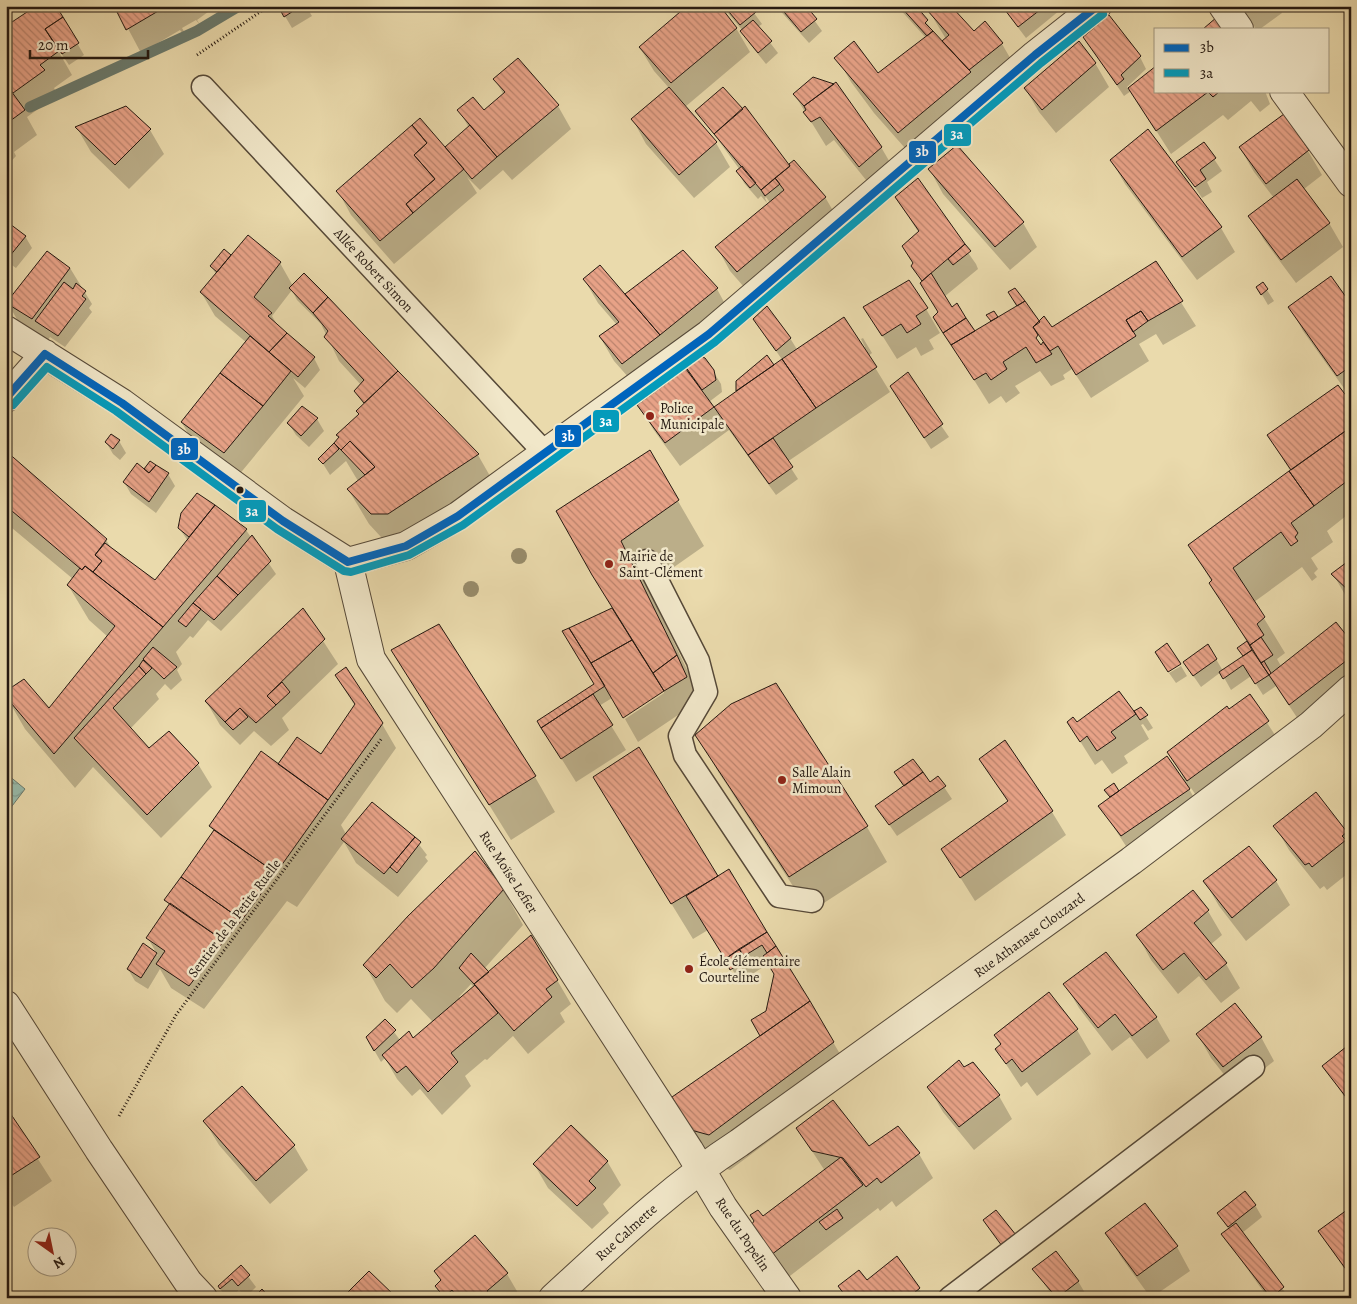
<svg xmlns="http://www.w3.org/2000/svg" width="1357" height="1304" font-family="Alegreya,serif">
  <style>
    .water { fill: url(#water-waves); stroke: #6a7a6d }
    .shadow { fill: #0003; fill-rule: evenodd }
    .lines { fill: none; stroke-linecap: round; stroke-linejoin: round }
    .stream { stroke: #6a7a6d; stroke-width: 11 }
    .building { fill: url(#building-back-hatch); stroke: #251911 }
    .service-casing { stroke: #564938; stroke-width: 25 }
    .minor-casing { stroke: #564938; stroke-width: 30 }
    .tertiary-casing { stroke: #564938; stroke-width: 30 }
    .path { stroke: #251911; stroke-width: 3; stroke-dasharray: 1 2.5; stroke-linecap: butt }
    .service { stroke: #f1e7c9; stroke-width: 22 }
    .minor { stroke: #f1e7c9; stroke-width: 28 }
    .tertiary { stroke: #f1e7c9; stroke-width: 28 }
    .bus-1-casing { stroke: #f1e7c9; stroke-width: 11 }
    .bus-2-casing { stroke: #f1e7c9; stroke-width: 11 }
    .bus-1 { stroke: #0065bd; stroke-width: 8 }
    .bus-2 { stroke: #049bbb; stroke-width: 8 }
    .tree { fill: #978b6a }
    .poi-dot { fill: #8f2418; stroke: #f1e7c9; stroke-width: 2 }
    .bus-dot { fill: #251911; stroke: #f1e7c9; stroke-width: 2 }
    .labels { text-anchor: middle; stroke-width: 5; stroke-linejoin: round; paint-order: stroke }
    .street-label { font-size: 14px; fill: #251911; stroke: #f1e7c9 }
    .poi-label { font-size: 14px; fill: #251911; stroke: #f1e7c9; text-anchor: start }
    .line-badge { stroke: #f1e7c9; stroke-width: 2 }
    .badge-label { font-size: 14px; text-anchor: middle; font-weight: bold; fill: #fff }
  </style>
  <defs>
    <pattern id="water-waves" width="16" height="10" patternUnits="userSpaceOnUse" patternTransform="scale(1.25)"><rect width="16" height="10" fill="#98bbab"/><path d="M0 5q4-4 8 0t8 0" fill="none" stroke="#83a092"/></pattern>
    <pattern id="building-back-hatch" width="6" height="6" patternUnits="userSpaceOnUse" patternTransform="scale(1.25)"><rect width="6" height="6" fill="#e7a287"/><path d="M-1 5l2 2M0 0l6 6M5-1l2 2" fill="none" stroke="#bb836d"/></pattern>
  </defs>
  <rect width="100%" height="100%" fill="#eadaac"/>
  <filter id="stains"><feTurbulence type="fractalNoise" baseFrequency=".004" numOctaves="4"/><feColorMatrix values="0 0 0 0 .2 0 0 0 0 .09 0 0 0 0 .02 0 0 0 .5 -.17"/></filter>
  <radialGradient id="worn" r=".72"><stop offset=".6" stop-color="#630" stop-opacity="0"/><stop offset="1" stop-color="#630" stop-opacity=".3"/></radialGradient>
  <path class="water" d="M8,775l17,14 -19,25v-36z"/>
  <path class="shadow" d="M39,6l38,37 7,12 -15,10 -8,-12 -1,1 12,21 -18,13 4,7 -31,22 10,18 -23,17 2,4 -10,11v-140z
    M83,6h16l-12,6z
    M116,6h93l-3,2 2,4 -11,8 3,5 -4,-5 -14,8 3,5 -2,1 -3,-4 -39,23z
    M279,6h27l6,10 -20,12z
    M722,6h27l13,18 -4,3 20,26 -12,11 -17,-21 -6,-12z
    M776,6h28l18,25 -13,12z
    M897,6h17l28,37 4,-4 -17,-28 73,33 14,24 -104,88 -38,-43 -23,-31 -14,-24 41,17 48,-37z
    M1002,6h63l-39,32z
    M1240,6h38l4,7 -22,16h-4z
    M736,28l14,24 -65,55 31,36 14,24 -36,31 -48,-54 -13,-24 36,-32 -15,-17 -14,-23z
    M1092,49l48,8 6,12 -19,18 2,3 27,-22v23h109l5,13 -10,8 -9,-11 -23,19 -5,-5 -52,39 -40,-63 -7,5z
    M1095,63l14,24 -53,46 -17,-21 -14,-24z
    M495,80l63,26 13,23 -59,51 -9,-10 -23,20 -13,-13 10,16 -83,71 -43,-49 -13,-24 107,-42 24,-21 -10,-18 25,2 20,-17z
    M794,94l87,53 14,24 -21,19 -40,-50 -8,6z
    M697,111l91,55 6,-5 31,36 14,24 -88,74 -21,-24 -13,-24 54,-43 -5,-7 -1,1 2,5 -6,-7 -3,3 -14,-16 -6,-12 2,-1z
    M77,128l73,2 14,24 -35,35 -38,-37z
    M1204,144l18,27 -15,11 5,10 -10,6 -24,-36z
    M956,146l67,77 14,24 -27,23 -67,-76 -13,-24z
    M1240,148l68,3 14,24 -18,14 25,34 14,24 -47,36 -32,-43 -14,-24 24,-18 -20,-26z
    M1111,160l110,68 14,24 -38,28 -72,-96z
    M917,180l59,84 2,5 -34,28 7,11 23,24 18,-10 -4,-7 5,-3 4,7 41,3 6,-4 7,10 105,-65 40,63 -33,19 -7,-11 -17,10 10,17 -58,37 -19,-29 -9,6 2,4 -14,7 -11,-15 -25,15 5,7 -14,10 -5,-7 -12,8 -30,-48 -20,-43 -26,-47 6,-33 -23,-35zM1038,333l7,9 -5,5 -6,-9z
    M6,222l19,14 7,12 -16,20 -10,-7z
    M248,237l32,26 13,23 34,12 151,157 20,35 -106,59 -23,-25 -21,-35 10,-8 -12,-20 -16,14 -10,-16 20,-21 -2,-3 22,-20 4,-10 -8,-14 5,-6 -22,-24 -18,-37 -24,-24 -5,-10 -20,26 6,10 36,32 6,12 -15,18 -12,-10 11,18 -66,80 -42,-29 -14,-24 65,-80 -32,-27 -14,-24 15,-18 -5,-8 13,-15 7,6z
    M683,251l34,38 13,24 -93,74 -23,-26 -14,-24 17,-12 -19,-22 -14,-24 41,16z
    M70,268l22,36 -3,4 3,4 -27,35 -15,-10 -4,6 -25,-16 -13,-24z
    M1258,288l9,2 7,11 -6,4z
    M1351,306v92l-48,-67 -13,-24z
    M865,308l61,1 14,24 -11,7 5,9 -13,7 -5,-9 -19,12z
    M754,319l36,19 8,13 65,-3 2,-1 -4,-8 2,-1 9,15 -4,3 22,36 -103,70 11,17 -22,16 -47,-65 -49,36 -27,-37 -14,-24 49,-35 25,1 8,13 1,8 -13,10 5,7 24,-17 -1,-11 30,-24 7,10 9,-6z
    M906,375l43,62 -18,12 -33,-51z
    M1351,404v108l-24,19 6,11 -22,16 7,11 -4,4 3,4 -5,4 -10,-14 -48,35 31,51 -8,6 4,7 70,-23v48l-47,37 -28,-42 -13,9 -12,-19 -20,14 -10,-18 -20,15 -9,-13 24,-15 7,12 21,-15 -5,-8 8,-6 -57,-97 101,-73 -23,-37z
    M302,407l15,12 7,12 -15,16 -13,-12 -7,-11z
    M119,441l7,12 -6,7 -7,-6 -7,-12z
    M649,451l55,95 -57,40 55,115 -22,17 -2,-3 -40,27 -13,-23 39,-26v-3l-41,27 -11,-19 -13,8 27,44 -50,32 -38,-61 57,-37 -26,-55 44,-20 -20,-34z
    M6,453l100,87 6,9 43,32 33,-40 -9,-13 18,-33 49,35 30,44 -55,57 -13,-11 -15,18 -3,-2 -14,16 6,12 -5,6 5,10 -11,10 -6,-6 -9,10 3,5 -29,30 19,21 49,14 14,23 -51,51 -68,-71 -18,21 -50,-59 -19,-33 43,14 59,-73 -19,-17 -21,-35 5,-6 -67,-56z
    M145,471l23,3 7,12 -19,27 -25,-19 -7,-12z
    M1351,561v44l-18,-31z
    M303,610l35,54 -56,54 7,12 -18,16 -17,-15 -14,14 -20,-20 -14,-24z
    M393,650l142,127 20,35 -44,28z
    M1181,666l6,10 -11,7 -7,-10z
    M336,676l46,48 14,24 -55,77 5,9 68,4 13,17 -2,2 3,4 -30,36 -42,-34 -12,-21 -47,65 -10,-6 -83,108 -33,-21 -11,-19 -12,20 -13,-8 -7,-12 16,-24 14,11 -10,-18 22,-32 -4,-6 48,-68 -4,-6 72,-58 39,-12 34,-50z
    M1250,696l32,50 -80,58 -11,-16 -2,1 14,24 -68,47 -35,-54 11,-8 -5,-8 13,3 65,-14 -15,-27z
    M1141,709l12,19 -5,3 -5,-7 -2,1 8,14 -25,17 4,7 -16,11 -10,-14 -7,5 -27,-43 9,2 57,-11z
    M697,735l170,92 20,35 -77,50 -93,-142z
    M981,759l71,53 14,23 -91,66 -32,-51 65,-48z
    M6,770l8,13 -8,7z
    M896,773l34,10 8,-5 14,21 -55,37 -20,-29 27,-20z
    M615,812l103,65 115,165 21,36 -124,92 -17,-5 -40,-67 89,-62 13,-62 -7,-10 -28,18 -32,-52 -15,9z
    M1275,826l71,6 5,8v31l-24,19 -3,-4 -4,3 -31,-39z
    M1248,848l28,33 14,24 -44,36 -27,-35 -14,-24z
    M503,889l20,36 -39,44 4,3 69,8 14,24 -11,9 5,9 -37,32 -15,-18 -26,24 -2,-1 -20,17 6,10 -29,29 -22,-26 -8,7 -15,-17 -12,-21 -4,4 -14,-24 18,-18 15,20h13l20,-18 -22,-23 -14,14 -12,-12 -20,-36zM471,984l3,3 -14,11 -1,-1z
    M1193,892l15,19 14,24 -12,10 16,19 14,24 -19,15 -22,-27 -21,18 -27,-34 -13,-24z
    M1065,984l91,33 14,24 -23,18 -17,-22 -18,14 -33,-43z
    M1077,1030l14,24 -54,42 -10,-14 -6,5 -25,-38 5,-3 -6,-10z
    M1198,1035l63,2 13,24 -37,30 -26,-33z
    M1351,1044v63l-27,-41z
    M964,1069l35,27 13,23 -38,31 -31,-38 -14,-24z
    M6,1109l46,72 -38,26 -8,-11z
    M205,1122l89,24 14,24 -38,34 -51,-59z
    M898,1127l21,27 14,24 -37,29 -4,-6 -12,10 -2,-3 -92,71 -19,-31 -4,-30 62,-47 -28,-43 71,20z
    M607,1161l14,24 -18,19 6,9 -17,16 -44,-41 -14,-24z
    M1255,1205l7,12 -20,16 47,65h-21l-45,-63 6,-5 -11,-17z
    M1351,1209v70l-31,-47z
    M1107,1233l70,14 13,24 -39,27 -30,-41z
    M897,1258l28,40h-79l-6,-12 27,-5z
    M241,1267l15,20 -10,10 -7,-7 -9,8h-4l-7,-11z
    M1034,1269l44,12 7,12 -6,5h-25z
    M436,1271l71,3 14,24h-78l-7,-12 6,-5z"/>
  <g class="lines">
    <path class="stream" d="M30,107l167,-76 42,-25"/>
  </g>
  <path class="building" d="M36,6h20l7,11 -18,12 14,22 -19,14 5,5 -32,23 -7,-9v-58z
    M114,6h57l2,3 -5,2 -3,-4 -39,23z
    M278,6h23l-17,11z
    M687,6h33l17,22 -66,55 -32,-36z
    M724,6h27l5,6 -16,13z
    M779,6h27l11,13 -16,13z
    M900,6h16l12,14 -3,3 8,8 -6,5z
    M932,6h19l23,25 11,-10 18,22 -34,27 -27,-29 7,-6 -22,-25z
    M1002,6h43l-27,21z
    M1109,15l32,41 -20,19 3,4 -7,6 -34,-48z
    M63,17l16,26 -17,11 -17,-25z
    M1217,17l9,12h-23z
    M753,20l19,21 -14,12 -18,-22z
    M933,31l38,41 -73,61 -64,-75 20,-17 24,32z
    M1079,41l17,22 -54,47 -18,-22z
    M518,58l41,47 -62,52 -40,-47 16,-13 11,13 21,-18 -12,-13z
    M1156,66v25h64l-7,6 -5,-5 -52,39 -28,-43z
    M813,77l21,7 -30,22 -11,-12z
    M836,82l46,65 -23,20 -39,-50 -9,5 -8,-10 3,-2 -2,-4z
    M6,84l19,26 -19,14z
    M669,87l48,55 -38,33 -48,-56z
    M723,87l20,22 -29,25 -19,-23z
    M126,106l25,23 -36,36 -40,-38z
    M745,106l45,60 -29,24 -47,-56z
    M1284,114l25,36 -43,34 -27,-37z
    M420,118l44,51 -51,44 -7,-9 29,-25 -21,-24 13,-12 -15,-18z
    M412,125l15,18 -13,12 21,24 -29,25 7,9 -33,28 -44,-50z
    M470,125l27,32 -25,22 -27,-32z
    M1148,129l74,98 -40,30 -72,-97z
    M1204,142l12,16 -16,12 6,9 -11,8 -19,-25z
    M957,145l67,77 -29,25 -67,-78z
    M794,160l32,37 -89,75 -22,-25 69,-57 -9,-12 15,-12 -1,-2z
    M742,166l14,17 -6,5 -14,-17z
    M775,178l5,6 -15,12 -4,-6z
    M918,178l47,66 -43,37 -11,-15 2,-3 -11,-17 17,-15 -24,-34z
    M1297,179l33,44 -49,37 -33,-44z
    M6,221l20,15 -17,21 -3,-2z
    M248,235l33,27 -27,35 18,16 -4,3 19,17 -18,19 -69,-60z
    M965,244l6,7 -18,14 -5,-6z
    M224,249l7,6 -14,17 -7,-6z
    M683,250l35,38 -58,47 -35,-41z
    M47,251l23,17 -38,51 -26,-16z
    M1156,261l27,40 -35,20 -7,-10 -15,9 10,16 -60,39 -18,-29 -8,5 -17,-24 11,-11 8,11z
    M600,265l60,70 -38,29 -23,-28 20,-14 -36,-43z
    M304,273l24,24 -15,16 -24,-25z
    M931,273l21,34 5,-4 9,15 -23,15 -10,-16 5,-5 -18,-29z
    M1331,276l20,28v62l-14,10 -49,-69z
    M909,280l19,28 -12,8 5,8 -14,9 -6,-9 -19,12 -19,-29z
    M64,282l9,7 3,-6 10,8 -4,5 4,3 -28,37 -23,-15z
    M1263,282l5,7 -7,6 -5,-8z
    M1015,288l10,13 -8,5 -9,-14z
    M328,297l70,74 -34,32 -10,-12 10,-11 -40,-43 4,-6 -15,-18z
    M1025,301l15,21 -7,5 5,8 -2,3 5,7 2,-3 9,12 -16,9 -10,-16 -23,15 4,7 -16,11 -5,-7 -12,7 -23,-35z
    M767,306l24,32 -15,13 -23,-32z
    M994,311l4,6 -7,4 -5,-6z
    M1141,311l7,10 -15,11 -7,-12z
    M844,317l33,50 -61,41 -34,-49z
    M966,318l9,13 -24,14 -8,-12z
    M287,333l28,24 -17,20 -29,-25z
    M250,336l41,35 -28,35 -43,-33z
    M767,355l7,10 -38,26v-10z
    M700,356l5,2 9,12 2,10 -14,10 -17,-24z
    M782,359l34,49 -68,47 -34,-48z
    M686,369l28,38 -49,36 -28,-38z
    M398,371l81,83 -91,60h-17l-24,-25 28,-22 -25,-26 -9,9 -7,-7 5,-6 -3,-2 23,-21 -3,-3z
    M908,372l35,52 -19,14 -34,-52z
    M220,373l43,33 -39,47 -43,-31z
    M1338,385l13,17v25l-60,43 -24,-35z
    M302,406l16,12 -17,18 -14,-13z
    M1351,427v51l-37,28 -25,-35z
    M111,434l9,6 -7,9 -8,-7z
    M773,438l20,29 -24,17 -21,-29z
    M350,441l25,26 -10,8 -24,-25z
    M334,443l5,6 -16,15 -5,-5z
    M650,450l29,50 -58,41 56,114 -24,18 -61,-98 -36,-64z
    M6,451l101,88 -12,16 7,6 -9,11 -8,-6 -3,4 -76,-64z
    M150,461l6,4 -7,8 -5,-4z
    M137,463l12,10 7,-8 13,8 -20,29 -26,-20z
    M1289,471l25,35 -23,17 7,10 -3,4 3,4 -7,5 -10,-14 -48,36 32,49 -8,7 7,11 -14,10 -41,-62 3,-3 -24,-35z
    M197,493l18,12 -26,32 -11,-9 3,-15z
    M215,505l32,24 -84,98 -70,-55 9,-11 -7,-6 10,-12 50,37z
    M252,535l19,26 -33,34 -21,-19z
    M1351,559v34l-20,-19z
    M85,566l78,61 -109,127 -48,-57v-6l18,-12 25,29 66,-82 -48,-41 13,-17 2,2z
    M217,576l21,19 -24,25 -21,-17z
    M193,603l8,6 -15,18 -8,-6z
    M303,608l22,31 -58,57 9,9 -20,18 -16,-15 -15,14 -20,-21z
    M612,608l20,32 -41,23 -22,-35z
    M1336,622l15,19v16l-62,48 -20,-30z
    M439,624l97,152 -47,29 -98,-155z
    M569,628l36,58 -64,42 -4,-7 57,-37 -32,-53z
    M1261,637l12,18 -12,8 -11,-18z
    M632,640l32,51 -41,27 -32,-55z
    M1247,641l5,9 -9,6 -6,-8z
    M1167,643l14,21 -13,8 -13,-20z
    M1208,644l9,15 -24,17 -10,-14z
    M153,647l24,20 -13,12 -21,-20z
    M1252,650l17,25 -14,9 -12,-19 -20,14 -4,-7z
    M677,655l10,22 -23,14 -11,-18z
    M143,660l9,8 -6,6 -7,-8z
    M1264,661l7,12 -2,2 -8,-12z
    M139,666l7,8 -33,34 36,40 20,-17 30,32 -52,52 -73,-77z
    M346,667l37,56 -55,77 -50,-36 19,-27 24,17 34,-50 -20,-29z
    M282,682l8,10 -14,13 -9,-9z
    M776,683l92,143 -79,51 -94,-142 36,-31z
    M1119,691l17,23 -25,18 5,6 -19,13 -10,-15 -7,6 -13,-20 6,-5 4,5z
    M593,694l20,31 -52,34 -20,-31z
    M1250,694l19,27 -82,60 -20,-29 60,-46 2,3z
    M1141,707l7,8 -8,5 -6,-9z
    M240,708l8,9 -15,13 -8,-8z
    M1005,740l48,71 -93,67 -19,-29 67,-48 -29,-42z
    M639,747l79,129 -47,28 -78,-127z
    M261,751l67,49 -52,73 -67,-47z
    M1167,756l23,33 -69,47 -23,-30z
    M913,759l10,13 -19,14 -10,-14z
    M923,772l7,10 8,-6 8,10 -57,39 -14,-19z
    M1114,783l5,8 -9,6 -6,-7z
    M1316,792l31,40 -5,4 4,4 -34,27 -3,-4 -4,2 -32,-39z
    M372,802l43,35 -31,37 -43,-35z
    M214,830l62,43 -34,47 -61,-43z
    M415,837l6,5 -24,31 -7,-6z
    M1249,846l28,34 -45,38 -29,-37z
    M475,851l29,38 -70,79 -22,20 -22,-24 -14,14 -13,-13 45,-49z
    M729,869l38,63 -42,27 -39,-63z
    M181,877l61,43 -18,21 -60,-41z
    M1193,890l16,20 -15,13 33,40 -21,17 -22,-27 -21,17 -27,-35z
    M170,903l54,38 -35,45 -33,-22 9,-13 -19,-13z
    M767,932l9,14 -9,7 -5,-8 -18,11 -5,-7z
    M531,935l27,45 -12,9 6,8 -38,34 -40,-47z
    M143,943l14,10 -16,25 -14,-9z
    M776,946l34,55 -50,35 -9,-16 15,-9 8,-37 -11,-18z
    M739,949l7,11 -16,10 -5,-11z
    M1106,952l51,65 -25,19 -17,-22 -17,14 -35,-44z
    M471,953l18,19 -15,12 -15,-16z
    M475,985l23,28 -47,40 7,9 -30,30 -22,-26 -9,7 -15,-18 27,-24 4,7z
    M1049,992l29,37 -56,43 -10,-13 -6,5 -11,-15 6,-5 -7,-9z
    M810,1001l24,41 -125,93 -18,-5 -19,-33z
    M1235,1003l27,34 -39,30 -27,-33z
    M385,1019l11,11 -22,21 -8,-14z
    M1351,1043v56l-2,2 -27,-35z
    M959,1060l5,7 9,-5 27,33 -41,32 -32,-40z
    M242,1086l53,59 -39,36 -53,-60z
    M833,1100l36,46 29,-20 22,27 -39,30 -4,-5 -11,9 -23,-29 -31,-7 -16,-23z
    M6,1107l34,50 -34,22z
    M571,1125l37,36 -19,20 7,7 -19,18 -44,-42z
    M841,1157l22,28 -92,70 -19,-31 2,-3 -4,-6 8,-5 5,6z
    M1245,1191l11,14 -28,22 -11,-14z
    M1145,1203l33,43 -41,30 -32,-43z
    M1351,1207v56l-6,5 -27,-37z
    M837,1209l6,9 -17,12 -7,-8z
    M996,1210l20,25 -14,11 -19,-26z
    M1236,1223l48,64 -13,11 -50,-64z
    M475,1235l33,38 -21,18 6,7h-35l-6,-8 -8,7 -9,-11 6,-6 -7,-9z
    M1056,1251l23,30 -22,17 -25,-29z
    M897,1256l23,32 -12,10h-61l-9,-12 21,-16 8,10z
    M241,1265l9,10 -12,11 -6,-7 -12,10 -2,-3z
    M369,1271l28,27h-55z
    M262,1289l8,9h-17z"/>
  <g class="lines">
    <g class="service-casing">
      <path id="service" d="M203,87l342,366
        M647,561l51,100 8,31 -26,44 5,19 94,141 33,5
        M950,1298l303,-231"/>
    </g>
    <g class="minor-casing">
      <path id="minor" d="M1223,6l16,23
        M1284,91l67,92
        M348,562l23,97 318,491 34,57 64,91
        M6,1005l93,145 89,132 15,16
        M553,1298c60,-55 118,-111 186,-155l392,-282 180,-136 40,-36"/>
    </g>
    <g class="tertiary-casing">
      <path id="tertiary" d="M6,330l116,73 161,118 65,41 58,-16 52,-30 251,-182 326,-279 62,-49
        M6,398l39,-44"/>
    </g>
    <path class="path" d="M197,55l66,-45 -2,-4
      M119,1116l57,-101 206,-277"/>
    <use href="#service" class="service"/>
    <use href="#minor" class="minor"/>
    <use href="#tertiary" class="tertiary"/>
    <g class="bus-1-casing">
      <path id="bus-1" d="M6,398l39,-44 77,49 161,118 65,41 58,-16 52,-30 251,-182 326,-279 62,-49"/>
    </g>
    <g class="bus-2-casing">
      <path id="bus-2" d="M13,405l34,-38 69,44 161,118 67,42 7,1 58,-17 54,-30 252,-183 326,-279 62,-49"/>
    </g>
    <use href="#bus-1" class="bus-1"/>
    <use href="#bus-2" class="bus-2"/>
  </g>
  <g class="tree">
    <circle cx="519" cy="556" r="8"/>
    <circle cx="471" cy="589" r="8"/>
  </g>
  <g class="poi-dot">
    <circle cx="650" cy="416" r="5"/>
    <circle cx="609" cy="564" r="5"/>
    <circle cx="782" cy="780" r="5"/>
    <circle cx="689" cy="969" r="5"/>
  </g>
  <circle class="bus-dot" cx="240" cy="490" r="4.5"/>
  <g class="labels">
    <g class="street-label">
      <text transform="translate(374 270) rotate(47)" y="5">Allée Robert Simon</text>
      <text transform="translate(509 872) rotate(57)" y="5">Rue Moïse Lefier</text>
      <text transform="translate(234 918) rotate(-53)" y="5">Sentier de la Petite Ruelle</text>
      <text transform="translate(1029 935) rotate(-36)" y="5">Rue Athanase Clouzard</text>
      <text transform="translate(626 1232) rotate(-42)" y="5">Rue Calmette</text>
      <text transform="translate(743 1234) rotate(56)" y="5">Rue du Popelin</text>
    </g>
    <g class="poi-label">
      <text x="660" y="413">Police<tspan x="660" dy="16">Municipale</tspan></text>
      <text x="619" y="561">Mairie de<tspan x="619" dy="16">Saint-Clément</tspan></text>
      <text x="792" y="777">Salle Alain<tspan x="792" dy="16">Mimoun</tspan></text>
      <text x="699" y="966">École élémentaire<tspan x="699" dy="16">Courteline</tspan></text>
    </g>
  </g>
  <g class="line-badge">
    <rect x="943" y="123" width="29" height="24" rx="5" fill="#049bbb"/>
    <rect x="908" y="140" width="29" height="24" rx="5" fill="#0065bd"/>
    <rect x="592" y="409" width="28" height="24" rx="5" fill="#049bbb"/>
    <rect x="554" y="424" width="28" height="24" rx="5" fill="#0065bd"/>
    <rect x="170" y="437" width="29" height="24" rx="5" fill="#0065bd"/>
    <rect x="238" y="499" width="29" height="24" rx="5" fill="#049bbb"/>
  </g>
  <g class="badge-label">
    <text x="957" y="139">3a</text>
    <text x="922" y="156">3b</text>
    <text x="606" y="426">3a</text>
    <text x="568" y="441">3b</text>
    <text x="184" y="454">3b</text>
    <text x="252" y="516">3a</text>
  </g>
  <rect width="1357" height="1304" fill="none" stroke="#eadaac" stroke-width="25"/>
  <rect x="8" y="8" width="1342" height="1289" fill="none" stroke="#251911" stroke-width="2.5"/>
  <rect x="12" y="12" width="1332" height="1279" fill="none" stroke="#251911"/>
  <rect x="1154" y="28" width="175" height="65" fill="#f1e7c9" stroke="#9f957f"/>
  <rect x="1164" y="44" width="25" height="8" fill="#0065bd" stroke="#9f957f"/>
  <text x="1200" y="52" font-size="15" fill="#251911">3b</text>
  <rect x="1164" y="69" width="25" height="8" fill="#049bbb" stroke="#9f957f"/>
  <text x="1200" y="78" font-size="15" fill="#251911">3a</text>
  <g transform="translate(52 1252) rotate(147)"><circle r="24" fill="#f1e7c9" stroke="#9f957f"/>
  <path d="M0-4L9 19L0 12L-9 19Z" fill="#8f2418"/>
  <text y="-8" font-size="14" font-weight="bold" text-anchor="middle" fill="#251911">N</text>
  </g>
  <path d="M30 50v8h118v-8" fill="none" stroke="#251911" stroke-width="2.5"/>
  <text x="38" y="50" font-size="15" fill="#251911" stroke="#f1e7c9" stroke-width="4" paint-order="stroke">20 m</text>
  <rect width="100%" height="100%" filter="url(#stains)"/>
  <rect width="100%" height="100%" fill="url(#worn)"/>
</svg>
